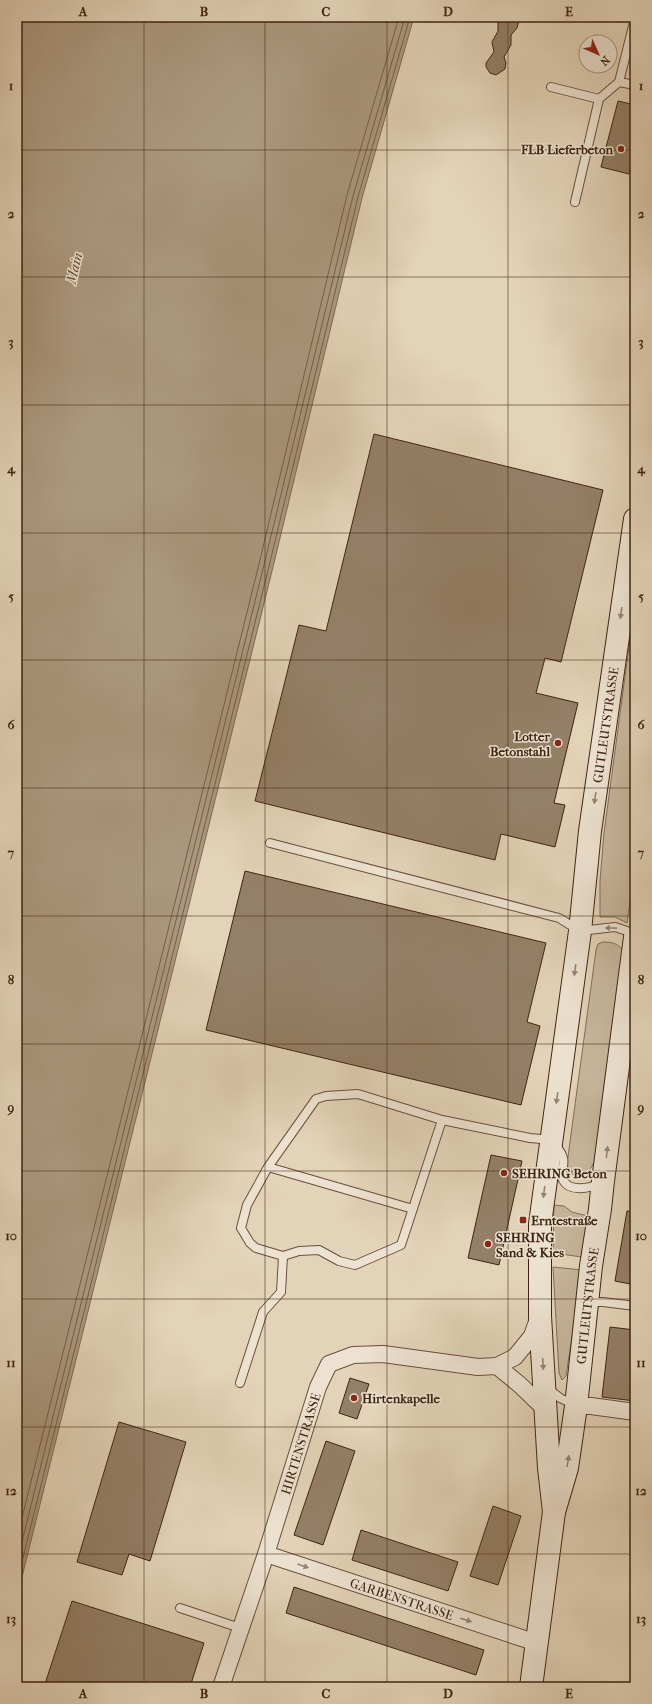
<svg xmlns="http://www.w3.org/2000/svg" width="652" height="1704" font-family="'IM FELL French Canon',serif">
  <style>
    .green { fill: #c7b59c; stroke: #836d56 }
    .water { fill: #ab987f; stroke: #806a53 }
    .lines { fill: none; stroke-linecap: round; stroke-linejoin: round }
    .shore { stroke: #755e48; stroke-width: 1 }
    .building { fill: #947f68; stroke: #3f2511 }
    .lane-casing { stroke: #68503b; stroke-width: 10 }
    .street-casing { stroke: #68503b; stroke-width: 18 }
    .secondary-casing { stroke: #3f2511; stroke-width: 24 }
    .lane { stroke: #ede2d1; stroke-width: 8 }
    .street { stroke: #ede2d1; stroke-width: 16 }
    .secondary { stroke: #ede2d1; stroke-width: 22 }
    .oneway { fill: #968471 }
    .grid { fill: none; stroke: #3f2511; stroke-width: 1; stroke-opacity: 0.55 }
    .poi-dot { fill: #8f2418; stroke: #ede2d1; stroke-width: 1.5 }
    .labels { text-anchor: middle; stroke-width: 3; stroke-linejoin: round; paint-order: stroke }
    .poi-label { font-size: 13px; font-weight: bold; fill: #3f2511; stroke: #ede2d1; text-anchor: start }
    .street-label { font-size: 13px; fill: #3f2511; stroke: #ede2d1 }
    .water-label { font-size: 14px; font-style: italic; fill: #5f4832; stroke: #ede2d1 }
    .neatline { fill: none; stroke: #3f2511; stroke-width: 1.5 }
    .grid-label { font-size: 13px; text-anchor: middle; font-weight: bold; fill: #3f2511 }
  </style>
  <rect width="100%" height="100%" fill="#e3d3b8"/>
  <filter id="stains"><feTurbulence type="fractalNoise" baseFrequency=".005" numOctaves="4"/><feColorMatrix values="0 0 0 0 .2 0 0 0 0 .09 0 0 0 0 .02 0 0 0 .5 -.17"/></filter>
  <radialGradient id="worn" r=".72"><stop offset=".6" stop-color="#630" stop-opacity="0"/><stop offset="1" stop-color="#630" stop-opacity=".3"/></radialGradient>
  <path class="green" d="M635,602v263l-8,58 -12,-6h-15v-36l4,-48z
    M603,942c9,0 14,1 20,8l-27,209c-7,15 -21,29 -29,5l29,-214 2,-6z
    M554,1205l10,1 8,6 16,4 -6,41 -29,-4z
    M553,1267l29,3 -16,106 -4,4 -3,-7z"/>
  <path class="water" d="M17,17h397l-52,181 -89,369 -256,1030z"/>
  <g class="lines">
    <path class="shore" d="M17,1538l242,-974 88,-369 52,-178
      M17,1562l247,-997 89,-369 52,-179
      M17,1582l252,-1016 89,-369 52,-180"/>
  </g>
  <path class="building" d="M498,17h22l-3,11 -6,7v10l-7,12 2,6 -1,6 -9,6 -6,-2 -4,-6v-4l8,-11 -2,-10 6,-11z
    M618,101l17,4v43l-6,26 -28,-7z
    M374,434l229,56 -42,172 -16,-4 -9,35 42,10 -24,100 11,2 -10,42 -54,-13 -6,26 -240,-59 44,-176 27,6z
    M245,871l301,72 -19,79 13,4 -19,79 -315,-75z
    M491,1155l31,6 -23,104 -31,-7z
    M627,1211l8,1v73l-20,-4z
    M610,1327l25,3v71l-33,-4z
    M350,1378l19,6 -12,35 -18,-6z
    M119,1422l67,20 -36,119 -21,-7 -7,21 -45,-13z
    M326,1441l29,10 -32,94 -29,-10z
    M493,1506l28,10 -23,69 -28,-9z
    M361,1530l97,32 -10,29 -96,-31z
    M294,1587l190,63 -8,25 -190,-62z
    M72,1601l132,42 -14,44h-146z"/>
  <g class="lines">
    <g class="lane-casing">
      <path id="lane" d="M619,82l16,-64
        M551,87l48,12 20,-17 16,3
        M575,202l24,-103
        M270,843l289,75 21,13 35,-4 12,4 5,8
        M442,1120l-41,125 -46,20 -16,-4 -20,-11 -20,1 -16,5 -27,-8 -6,-5 -9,-15 6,-23 21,-38 48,-68 10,-3 32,-2 84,26 88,18 22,2c3,5 10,12 11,18 2,7 -3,15 0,22 7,13 28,8 37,3
        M268,1167l145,42
        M588,1302h15l32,4
        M240,1383l23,-71 18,-20 2,-36
        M547,1388l13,10 15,7
        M180,1608l60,20"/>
    </g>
    <g class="street-casing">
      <g id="street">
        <path d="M497,1366l23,19 26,25"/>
        <path d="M576,1406h15l44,6"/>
        <path id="s1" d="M266,1554l271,89"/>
        <path id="s2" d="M221,1687l45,-133 52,-167 11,-23 24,-9 30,-1 95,13 19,-1 18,-9 17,-21 6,-17"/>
      </g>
    </g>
    <g class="secondary-casing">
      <g id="secondary">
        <path id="s3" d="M554,1512l-5,-44 -9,-152v-92l40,-293 10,-100 45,-312"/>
        <path id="s4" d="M531,1687l23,-175 13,-44 9,-62 15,-140 9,-57 3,-28 32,-244"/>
      </g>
    </g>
    <use href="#lane" class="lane"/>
    <use href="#street" class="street"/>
    <use href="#secondary" class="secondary"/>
  </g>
  <defs><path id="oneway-solid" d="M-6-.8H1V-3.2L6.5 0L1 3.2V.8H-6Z"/></defs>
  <g class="oneway">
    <use href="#oneway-solid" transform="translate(621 613) rotate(98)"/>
    <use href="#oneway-solid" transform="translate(595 798) rotate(98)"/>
    <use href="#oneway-solid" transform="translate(611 928) rotate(-179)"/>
    <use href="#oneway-solid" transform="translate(575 970) rotate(98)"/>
    <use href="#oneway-solid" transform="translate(557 1098) rotate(98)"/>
    <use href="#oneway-solid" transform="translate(607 1152) rotate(-83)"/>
    <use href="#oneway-solid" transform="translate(544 1192) rotate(98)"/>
    <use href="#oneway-solid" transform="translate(543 1364) rotate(87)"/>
    <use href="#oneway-solid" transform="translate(568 1461) rotate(-81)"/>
    <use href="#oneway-solid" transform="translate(303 1566) rotate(19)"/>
    <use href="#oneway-solid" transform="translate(466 1620) rotate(18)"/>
  </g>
  <path class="grid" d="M144,17v1670M265,17v1670M387,17v1670M508,17v1670M17,150h618M17,277h618M17,405h618M17,533h618M17,660h618M17,788h618M17,916h618M17,1044h618M17,1171h618M17,1299h618M17,1427h618M17,1554h618"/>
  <g class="poi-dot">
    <circle cx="621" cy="149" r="4"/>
    <circle cx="558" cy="743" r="4"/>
    <circle cx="504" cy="1173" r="4"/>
    <rect x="519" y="1216" width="8" height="8" rx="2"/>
    <circle cx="488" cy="1244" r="4"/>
    <circle cx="354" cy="1398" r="4"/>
  </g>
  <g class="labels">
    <g class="poi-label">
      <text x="613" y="154" text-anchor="end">FLB Lieferbeton</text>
      <text x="550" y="741" text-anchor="end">Lotter<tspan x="550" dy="15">Betonstahl</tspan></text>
      <text x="512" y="1178">SEHRING Beton</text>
      <text x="531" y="1225">Erntestraße</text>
      <text x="496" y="1242">SEHRING<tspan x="496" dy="15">Sand &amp; Kies</tspan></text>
      <text x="362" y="1403">Hirtenkapelle</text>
    </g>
    <g class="street-label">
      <text dy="5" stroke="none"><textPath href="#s3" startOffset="792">GUTLEUTSTRASSE</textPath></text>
      <text dy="5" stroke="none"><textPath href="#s4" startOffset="386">GUTLEUTSTRASSE</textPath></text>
      <text dy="5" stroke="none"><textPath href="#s2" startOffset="256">HIRTENSTRASSE</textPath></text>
      <text dy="5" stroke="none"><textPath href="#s1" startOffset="143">GARBENSTRASSE</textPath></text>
    </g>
    <g class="water-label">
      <text transform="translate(74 268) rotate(-77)" y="5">Main</text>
    </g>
  </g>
  <rect width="652" height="1704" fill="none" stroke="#e3d3b8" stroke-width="44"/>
  <g transform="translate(598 54) rotate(135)"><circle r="19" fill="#ede2d1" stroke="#a79684"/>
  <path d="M0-3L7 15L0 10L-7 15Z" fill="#8f2418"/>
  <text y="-6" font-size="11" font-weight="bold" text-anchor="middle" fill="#3f2511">N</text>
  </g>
  <rect x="22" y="22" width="608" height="1660" class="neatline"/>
  <g class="grid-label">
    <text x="83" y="16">A</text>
    <text x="204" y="16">B</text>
    <text x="326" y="16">C</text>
    <text x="448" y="16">D</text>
    <text x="569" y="16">E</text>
    <text x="11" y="90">1</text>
    <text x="641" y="90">1</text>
    <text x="11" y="218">2</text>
    <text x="641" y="218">2</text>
    <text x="11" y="346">3</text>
    <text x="641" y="346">3</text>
    <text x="11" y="473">4</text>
    <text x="641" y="473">4</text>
    <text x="11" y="601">5</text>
    <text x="641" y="601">5</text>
    <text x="11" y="729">6</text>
    <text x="641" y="729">6</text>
    <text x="11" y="857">7</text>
    <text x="641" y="857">7</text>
    <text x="11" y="984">8</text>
    <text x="641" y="984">8</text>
    <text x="11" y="1112">9</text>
    <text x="641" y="1112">9</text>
    <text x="11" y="1240">10</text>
    <text x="641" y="1240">10</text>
    <text x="11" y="1367">11</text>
    <text x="641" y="1367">11</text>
    <text x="11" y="1495">12</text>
    <text x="641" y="1495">12</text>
    <text x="11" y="1623">13</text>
    <text x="641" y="1623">13</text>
    <text x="83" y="1698">A</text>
    <text x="204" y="1698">B</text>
    <text x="326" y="1698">C</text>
    <text x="448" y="1698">D</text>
    <text x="569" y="1698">E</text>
  </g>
  <rect width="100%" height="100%" filter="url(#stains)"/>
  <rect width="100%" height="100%" fill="url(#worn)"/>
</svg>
